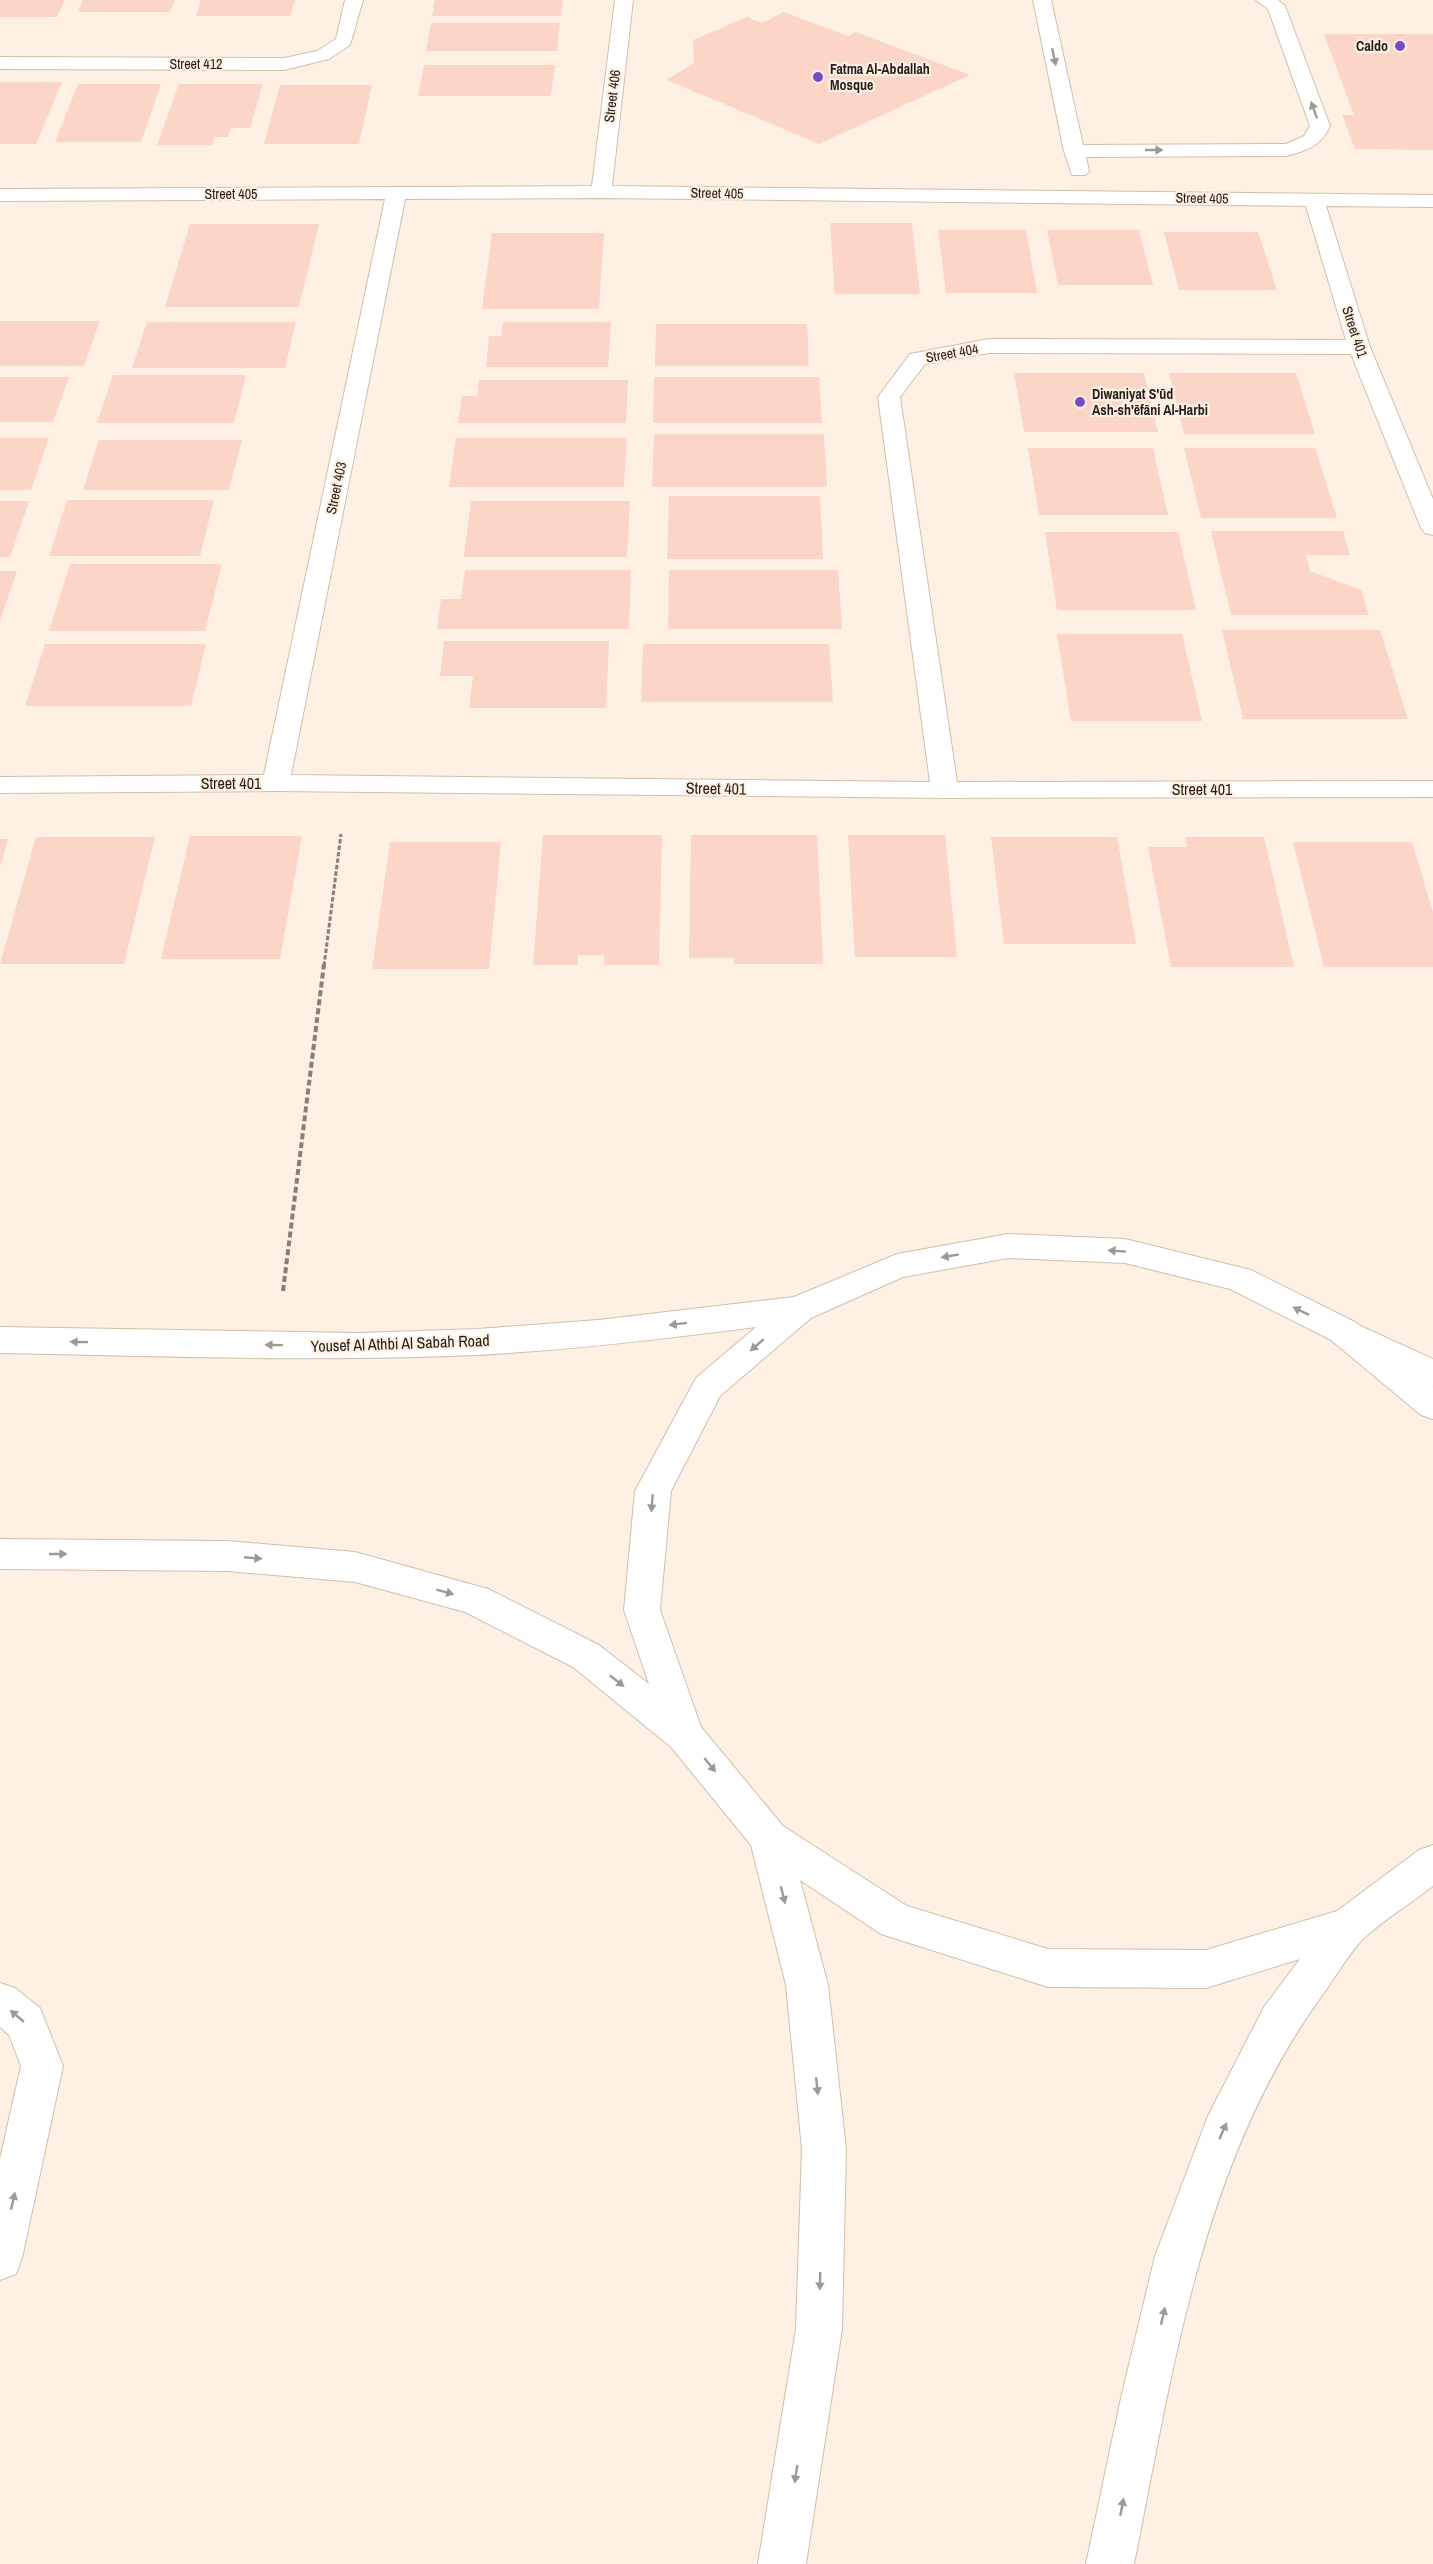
<svg xmlns="http://www.w3.org/2000/svg" width="1433" height="2564" font-family="'Archivo Narrow',sans-serif">
  <style>
    .building { fill: #fad5c8 }
    .lines { fill: none; stroke-linecap: round; stroke-linejoin: round }
    .minor-casing { stroke: #cfbfae; stroke-width: 2 }
    .highway-casing { stroke: #cfbfae; stroke-width: 2 }
    .path-far1 { stroke: #8a7f76; stroke-width: 3; stroke-dasharray: 4.5 2; stroke-linecap: butt }
    .path { stroke: #8a7f76; stroke-width: 4; stroke-dasharray: 6 3; stroke-linecap: butt }
    .minor { fill: #fff; fill-rule: evenodd }
    .highway { fill: #fff; fill-rule: evenodd }
    .oneway { fill: #9c9997 }
    .poi-dot { fill: #764bc4; stroke: #fef0e2; stroke-width: 2 }
    .labels { text-anchor: middle; stroke-width: 4.5; stroke-linejoin: round; paint-order: stroke }
    .far-poi-label { font-size: 14px; font-weight: bold; fill: #241d17; stroke: #fef0e2; text-anchor: start }
    .far-street-label { font-size: 14px; fill: #241d17; stroke: #fef0e2 }
    .street-label { font-size: 16px; fill: #241d17; stroke: #fef0e2 }
  </style>
  <rect width="100%" height="100%" fill="#fef0e2"/>
  <path class="building" d="M0,0h65l-8,17h-57z
    M83,0h92l-5,12h-92z
    M201,0h94l-5,16h-94z
    M435,0h128l-2,16h-129z
    M784,12l64,24 8,-4 114,43 -151,69 -152,-64 27,-17 -1,-23 54,-23 15,6z
    M431,23h129l-3,28h-131z
    M1324,34h109v116l-78,-1 -13,-34h12z
    M424,65h131l-4,31h-133z
    M0,82h62l-26,62h-36z
    M78,84h83l-20,58h-86z
    M179,84h84l-13,44h-19l-3,9h-14l-2,8h-55z
    M280,85h92l-13,59h-95z
    M830,223h82l8,71h-85z
    M190,224h129l-20,83h-134z
    M938,230h88l11,63h-91z
    M1047,230h92l14,55h-95z
    M1164,232h94l19,58h-98z
    M492,233h112l-5,76h-117z
    M0,321h100l-16,45h-84z
    M147,322h149l-11,46h-153z
    M503,322h108l-3,45h-122l3,-31h12z
    M656,324h151l2,42h-154z
    M1014,373h130l14,59h-134z
    M1169,373h127l19,61h-131z
    M113,375h133l-12,48h-137z
    M0,377h69l-16,45h-53z
    M654,377h165l3,46h-169z
    M479,380h149l-2,43h-168l4,-27h15z
    M654,434h170l3,53h-175z
    M0,438h49l-18,52h-31z
    M456,438h171l-3,49h-175z
    M99,440h143l-13,50h-146z
    M1028,448h125l15,67h-129z
    M1184,448h131l22,70h-136z
    M669,496h151l3,63h-156z
    M67,500h147l-14,56h-151z
    M0,501h29l-19,56h-10z
    M471,501h159l-3,56h-163z
    M1211,531h132l7,24h-44l4,16 51,19 8,25h-138z
    M1045,532h133l18,78h-139z
    M70,564h152l-17,67h-156z
    M465,570h166l-2,59h-192l4,-30h20z
    M669,570h169l4,59h-174z
    M0,571h17l-17,50z
    M1222,630h158l28,89h-165z
    M1057,634h125l20,87h-131z
    M444,641h165l-3,67h-137l4,-32h-33z
    M45,644h161l-15,62h-166z
    M643,644h186l4,58h-192z
    M543,835h119l-3,130h-55v-10h-26v10h-45z
    M691,835h126l6,129h-89v-6h-45z
    M848,835h97l12,122h-102z
    M190,836h112l-22,123h-119z
    M36,837h119l-31,127h-124z
    M991,837h126l19,107h-132z
    M1185,837h79l30,130h-123l-23,-120h39z
    M0,839h8l-7,26h-1z
    M390,842h111l-12,127h-117z
    M1293,842h119l21,70v55h-109z"/>
  <g class="lines">
    <g class="minor-casing">
      <path id="minor" d="M345,0h18l-13,45 -21,14 -45,11 -284,-1v-12l284,1 33,-7 19,-12z
        M615,0h18l-21,186 821,9v12l-107,-1 44,141 63,152v36l-8,-2 -4,-5 -70,-174 -362,-1 -64,11 -25,33 57,385 476,-1v16l-488,1 -669,-7 -276,2v-16l264,-2 121,-576 -385,2v-12l592,-3zM601,198l705,8 40,134 -357,-1 -79,15 -32,43 52,385 -639,-7 114,-576z
        M1033,0h18l32,145 203,-1 18,-8 6,-10 -42,-117 -12,-9h22l7,6 45,120c-9,20 -24,25 -44,30l-200,1 3,14 -3,4h-14l-8,-24z
        M1008,1234l117,5 126,31 104,52 78,65v32l-12,-4 -90,-75 -101,-51 -105,-26 -117,-5 -105,19 -92,41 -91,78 -49,95 -11,119 41,117 82,99 124,80 141,43 158,1 131,-39 82,-61 14,-5v41c-22,17 -48,33 -69,52 -16,16 -29,40 -43,59 -119,164 -148,372 -187,567h-48l35,-166 34,-142 53,-140 56,-109 36,-48 -94,29 -158,-1 -167,-53 -81,-54 28,105 18,164 -4,180 -36,235h-48l38,-235 6,-180 -16,-164 -35,-140 -80,-98 -98,-80 -108,-55 -110,-30 -128,-11 -227,-2v-30l227,2 128,11 133,37 111,56 50,39 -25,-74 11,-119 61,-113 60,-51c-93,12 -186,23 -280,28 -159,7 -317,1 -476,-2v-26l359,6 119,-4 120,-9 196,-23 103,-43z
        M0,1983l15,5 25,20 23,58 -41,192 -6,16 -16,6v-121l21,-93 -12,-31 -9,-8z"/>
    </g>
    <g class="highway-casing">
      <path id="highway" d="M1343,1318l90,41v28l-102,-47 -5,-9 5,-9z"/>
    </g>
    <path class="path-far1" d="M324,966l17,-132"/>
    <path class="path" d="M283,1291l41,-327"/>
    <use href="#minor" class="minor"/>
    <use href="#highway" class="highway"/>
  </g>
  <defs><path id="oneway-solid" d="M-6-.8H1V-3.2L6.5 0L1 3.2V.8H-6Z" transform="scale(1.5)"/></defs>
  <g class="oneway">
    <use href="#oneway-solid" transform="translate(1054 57) rotate(78)"/>
    <use href="#oneway-solid" transform="translate(1314 110) rotate(-110)"/>
    <use href="#oneway-solid" transform="translate(1154 150)"/>
    <use href="#oneway-solid" transform="translate(1117 1251) rotate(-176)"/>
    <use href="#oneway-solid" transform="translate(950 1256) rotate(170)"/>
    <use href="#oneway-solid" transform="translate(1301 1311) rotate(-154)"/>
    <use href="#oneway-solid" transform="translate(678 1324) rotate(173)"/>
    <use href="#oneway-solid" transform="translate(79 1342) rotate(-179)"/>
    <use href="#oneway-solid" transform="translate(274 1345) rotate(-179)"/>
    <use href="#oneway-solid" transform="translate(757 1345) rotate(139)"/>
    <use href="#oneway-solid" transform="translate(652 1503) rotate(95)"/>
    <use href="#oneway-solid" transform="translate(58 1554)"/>
    <use href="#oneway-solid" transform="translate(253 1558) rotate(5)"/>
    <use href="#oneway-solid" transform="translate(445 1592) rotate(15)"/>
    <use href="#oneway-solid" transform="translate(617 1681) rotate(38)"/>
    <use href="#oneway-solid" transform="translate(710 1765) rotate(51)"/>
    <use href="#oneway-solid" transform="translate(783 1895) rotate(76)"/>
    <use href="#oneway-solid" transform="translate(17 2016) rotate(-140)"/>
    <use href="#oneway-solid" transform="translate(817 2086) rotate(84)"/>
    <use href="#oneway-solid" transform="translate(1223 2131) rotate(-66)"/>
    <use href="#oneway-solid" transform="translate(13 2201) rotate(-77)"/>
    <use href="#oneway-solid" transform="translate(820 2281) rotate(92)"/>
    <use href="#oneway-solid" transform="translate(1163 2316) rotate(-77)"/>
    <use href="#oneway-solid" transform="translate(796 2474) rotate(99)"/>
    <use href="#oneway-solid" transform="translate(1122 2507) rotate(-79)"/>
  </g>
  <g class="poi-dot">
    <circle cx="1400" cy="46" r="6"/>
    <circle cx="818" cy="77" r="6"/>
    <circle cx="1080" cy="402" r="6"/>
  </g>
  <g class="labels">
    <g class="far-poi-label">
      <text x="1388" y="51" text-anchor="end">Caldo</text>
      <text x="830" y="74">Fatma Al-Abdallah<tspan x="830" dy="16">Mosque</tspan></text>
      <text x="1092" y="399">Diwaniyat S'ūd<tspan x="1092" dy="16">Ash-sh'ēfāni Al-Harbi</tspan></text>
    </g>
    <g class="far-street-label">
      <text x="196" y="69">Street 412</text>
      <text transform="translate(612 96) rotate(-83)" y="5">Street 406</text>
      <text transform="translate(717 193) rotate(1)" y="5">Street 405</text>
      <text x="231" y="199">Street 405</text>
      <text transform="translate(1202 198) rotate(1)" y="5">Street 405</text>
      <text transform="translate(1355 332) rotate(72)" y="5">Street 401</text>
      <text transform="translate(952 353) rotate(-10)" y="5">Street 404</text>
      <text transform="translate(336 488) rotate(-78)" y="5">Street 403</text>
    </g>
    <g class="street-label">
      <text x="231" y="789">Street 401</text>
      <text transform="translate(716 788) rotate(1)" y="6">Street 401</text>
      <text x="1202" y="795">Street 401</text>
      <text transform="translate(400 1343) rotate(-2)" y="6">Yousef Al Athbi Al Sabah Road</text>
    </g>
  </g>
</svg>
